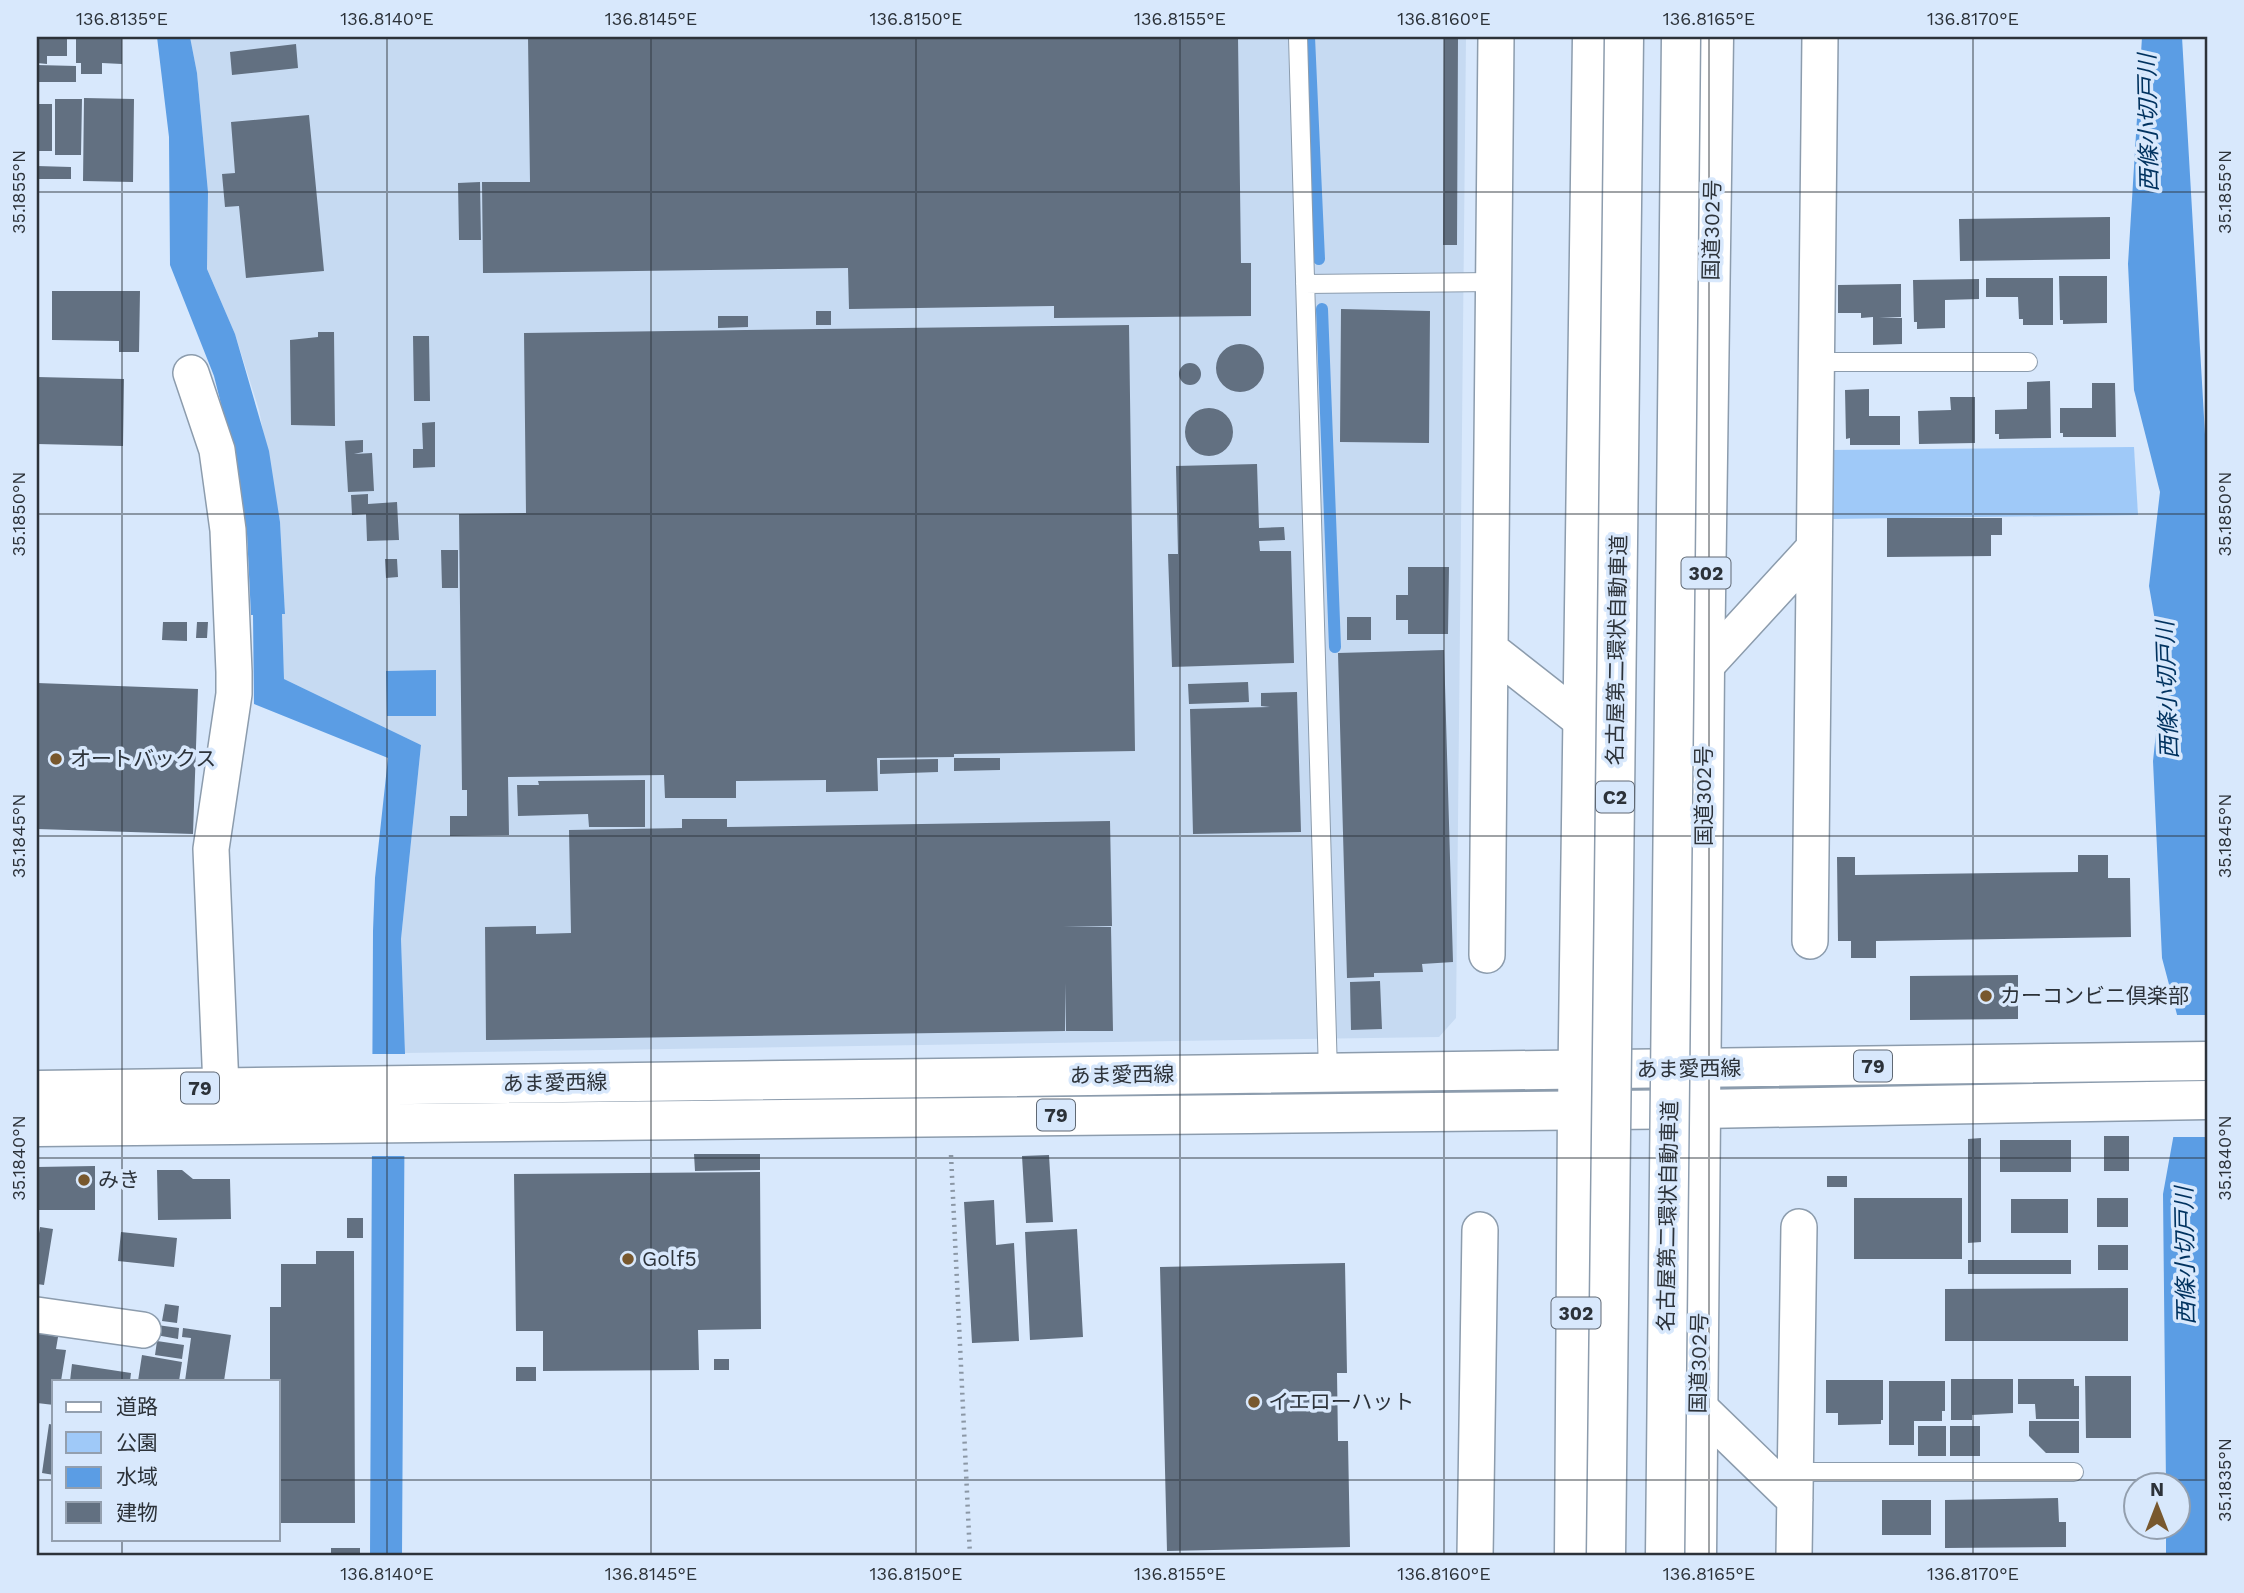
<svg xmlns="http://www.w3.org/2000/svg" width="2244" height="1593" font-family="'Work Sans','Noto Sans JP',sans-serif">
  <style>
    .built { fill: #c6daf2 }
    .green { fill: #9fc9f8 }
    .water { fill: #5b9de4 }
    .pier { fill: #d8e8fc }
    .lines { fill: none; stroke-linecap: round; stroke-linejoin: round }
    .stream { stroke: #5b9de4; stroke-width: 12 }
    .building { fill: #627081 }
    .lane-casing { stroke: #8c9cad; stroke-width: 20 }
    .street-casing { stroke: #8c9cad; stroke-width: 38 }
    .primary-casing { stroke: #8c9cad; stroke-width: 41 }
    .highway-casing { stroke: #8c9cad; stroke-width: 41 }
    .path { stroke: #8b97a5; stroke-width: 4.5; stroke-dasharray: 2 5; stroke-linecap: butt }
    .lane { stroke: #fff; stroke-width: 18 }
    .street { stroke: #fff; stroke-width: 35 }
    .primary { stroke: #fff; stroke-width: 38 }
    .highway { stroke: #fff; stroke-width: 38 }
    .highway-bridge-casing { stroke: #8c9cad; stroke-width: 41; stroke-linecap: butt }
    .highway-bridge { stroke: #fff; stroke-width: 38 }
    .ticks { fill: none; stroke: #2c3239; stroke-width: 2; stroke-opacity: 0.45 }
    .poi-dot { fill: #78582e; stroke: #d8e8fc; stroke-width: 2.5 }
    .labels { text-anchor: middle; stroke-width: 7; stroke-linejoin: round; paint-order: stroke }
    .shield { fill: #d8e8fc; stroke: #606974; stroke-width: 2 }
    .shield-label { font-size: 19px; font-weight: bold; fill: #2c3239 }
    .street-label { font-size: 21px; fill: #2c3239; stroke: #d8e8fc }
    .poi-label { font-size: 21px; fill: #2c3239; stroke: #d8e8fc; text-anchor: start }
    .water-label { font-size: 23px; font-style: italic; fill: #00325f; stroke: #d8e8fc }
    .neatline { fill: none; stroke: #2c3239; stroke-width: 2.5 }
    .ticks-label { font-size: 18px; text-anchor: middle; fill: #2c3239 }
  </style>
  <rect width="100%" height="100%" fill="#d8e8fc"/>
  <path class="built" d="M190,37h1276l-10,981 -17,19 -1034,16 -4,-114 20,-194 -137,-66 -2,-65 3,-1 -5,-91 -21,-112 -24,-76 -28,-65 1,-77 -11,-119z"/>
  <path class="green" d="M2134,447l4,68 -307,4 -1,-69z"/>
  <path class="water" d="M157,37h33l7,36 11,119 -1,77 28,65 34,117 11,71 5,92h-3l2,65 137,66 -20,194 4,114 -3,503h-32l3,-625 2,-53 13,-120 -134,-54 -1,-89h-2l-4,-81 -15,-86 -18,-72 -44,-111 -1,-128z
    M2142,37h40l25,432v1087h-41v-29l12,-1v-42h-12l-3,-290 15,-83 2,-85 -18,-68 -9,-197 10,-94 -14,-81 11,-94 -26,-102 -6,-126z
    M436,670v46h-49l-1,-45z"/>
  <path class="pier" d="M2173,1015h34v122h-37l4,-26 2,-85z
    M367,1054h42l-1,102h-41z"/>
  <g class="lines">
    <path class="stream" d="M1309,37l10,222
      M1322,309l13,338"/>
  </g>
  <path class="building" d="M37,37h30v19h-20v8l-10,-1z
    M76,37h46v27l-20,-1v11h-21v-11h-5z
    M528,37h710l3,226h10v53l-197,2v-12l-205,3 -1,-41 -365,5 -1,-91h48z
    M1444,37h14l-1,208h-14z
    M296,44l2,24 -66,7 -2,-23z
    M37,65l39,1v16h-39z
    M84,98l50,1 -1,83 -50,-1z
    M55,99h27l-1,56h-26z
    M37,104h15v47h-15z
    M309,115l15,156 -78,7 -7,-72 -14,1 -3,-33 13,-1 -4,-51z
    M37,166l34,1v12h-34z
    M480,182l1,58h-22l-1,-57z
    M2110,217v42l-150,2 -1,-42z
    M2059,276h48v47l-44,1v-4h-3z
    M1986,278h67v47h-30v-6h-4l-1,-22h-32z
    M1979,279v20l-34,1v28l-28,1v-7h-3l-1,-42z
    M1901,284v33l-22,1h23v26l-29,1v-28l-12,1v-5h-23v-28z
    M52,291h88l-1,61h-20v-11l-67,-1z
    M1341,309l89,2 -1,132 -89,-1z
    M816,311h15v14h-15z
    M718,316h30v11l-30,1z
    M1129,325l6,426 -181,3v3l-77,1 1,33 -52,1v-12l-90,1v17h-71l-1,-23 -156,2 1,58 -59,1v-20h17v-26h-5l-3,-276 67,-1 -2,-180z
    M318,332h16l1,94 -44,-1 -1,-85 28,-3z
    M413,336h16l1,65h-16z
    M1216 368a24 24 0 1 1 48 0a24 24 0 1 1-48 0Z
    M1179 374a11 11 0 1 1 22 0a11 11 0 1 1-22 0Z
    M37,377l87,2 -1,67 -86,-2z
    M2050,381l1,57 -52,1v-5h-4v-24l32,-1v-27z
    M2092,383h23l1,54h-53v-4h-3v-25h32z
    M1869,389v27h31v29h-50v-7l-4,1 -1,-49z
    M1950,397h25v46l-56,1 -1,-33 33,-1z
    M1185 432a24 24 0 1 1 48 0a24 24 0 1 1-48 0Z
    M435,422v45l-22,1v-19h10l-1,-26z
    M363,440v12l-9,2 18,-1 2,38 -26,1 -3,-51z
    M1257,464l2,64 25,-1 1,13 -26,1 1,10h31l3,112 -122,4 -4,-113h10l-2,-88z
    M368,494v10l29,-2 2,38 -32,1 -1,-27 -14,1 -1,-20z
    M1887,518h115v17h-11v21l-104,1z
    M441,550h17v38h-16z
    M385,559h12l1,18 -12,1z
    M1408,567h41l-1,67h-40v-14h-12v-25h12z
    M1347,617h24v23h-24z
    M163,622h24v19l-25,-1z
    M197,622h11l-1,16h-11z
    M1444,650l9,312 -31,2 1,8 -49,1v4l-27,1 -9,-325z
    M1248,682l1,20 -60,2 -1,-20z
    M37,683l161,6 -5,145 -156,-5z
    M1297,692l4,140 -108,2 -3,-125 80,-2 -9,-1v-13z
    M954,758h46v12l-46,1z
    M938,759v13l-58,2v-14z
    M645,780v47h-56l-1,-13 -70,2 -1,-31h22l-1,-4z
    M682,819h45v8l383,-6 2,105h-49l48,1 2,104h-47l-1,-48v48l-579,9 -1,-113 51,-1v8l35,-1 -2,-103 113,-2z
    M2078,855h30v23h22l1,59 -255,4v17h-25v-17h-13l-1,-84h18v18l223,-3z
    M2018,975v44l-108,1v-44z
    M1380,981l2,48 -31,1 -1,-48z
    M2104,1136h25v35h-25z
    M1981,1138v104l-13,1v-104z
    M2000,1140h71v32h-71z
    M694,1154h66v16l-65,1z
    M1049,1155l4,67 -27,1 -4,-67z
    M95,1166v44h-58v-43z
    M157,1170h25l11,9h37l1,40 -73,1z
    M760,1172l1,157 -63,1 1,40 -156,1v-40h-27l-2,-157z
    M1827,1176h20v11h-20z
    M1854,1198h108v61h-108z
    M2097,1198h31v29h-31z
    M2011,1199h57v34h-57z
    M994,1200l2,45 18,-2 5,98 -47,2 -8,-141z
    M347,1218h16v20h-16z
    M40,1227l13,2 -9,56 -7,-1v-38z
    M1077,1229l6,108 -53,3 -5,-108z
    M121,1232l56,6 -3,29 -56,-6z
    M2098,1245h30v25h-30z
    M316,1251h38l1,272h-74v-8h-3v-78h3v-10h-3v-46h-8v-74h11v-43h35z
    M1968,1260h103v14h-103z
    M1345,1263l2,110h-10l1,68h10l2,106 -183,4 -7,-284z
    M2128,1288v53h-183v-52z
    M165,1304l14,2 -2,17 -15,-2z
    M157,1325l22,3 -1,11 -22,-4z
    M37,1327l12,1 -1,7 10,2 -2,12 10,1 -5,31h-7v24l-17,-2z
    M183,1328l48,7 -7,46h-39l6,-43 -9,-1z
    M157,1341l27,4 -2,14 -27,-4z
    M142,1355l40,7 -3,19h-41z
    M714,1359h15v11h-15z
    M72,1364l59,9 -1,8h-60z
    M516,1367h20v14h-20z
    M2085,1376h46v62h-45z
    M1951,1379h62v34l-41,2v5h-21z
    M2018,1379h56v7h5v33h-43l-1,-15h-17z
    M1826,1380h57v40h-2v4l-43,1v-12h-12z
    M1889,1381h56v30h-3v10h-28v24h-25z
    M2029,1421h50v32h-33l-17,-17z
    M49,1424l5,1v50l-12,-2z
    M1918,1426h28v30h-28z
    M1950,1426h30v30h-30z
    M2058,1498l1,24h7v25l-121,1v-48z
    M1882,1500h49v35h-49z
    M331,1548h29v8h-29z"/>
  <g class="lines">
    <g class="lane-casing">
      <path id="lane" d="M1298,37l30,1036
        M1305,284l188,-2
        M1816,362h212
        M1796,1472h278"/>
    </g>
    <g class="street-casing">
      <path id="street" d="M191,373l26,77 11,80 6,142v22l-23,155 10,238
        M1490,649l93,73
        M1705,667l109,-119
        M1810,941l10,-904
        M1487,955l9,-918
        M37,1315l106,15
        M1699,1407l96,93
        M1475,1556l5,-326
        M1794,1556l5,-329"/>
    </g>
    <g class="primary-casing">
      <path id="primary" d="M37,1090l2170,-29
        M37,1127l1665,-18 505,-9"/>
    </g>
    <g class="highway-casing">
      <path id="highway" d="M1574,1556l3,-447 15,-1072
        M1697,1556l8,-889 9,-630"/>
    </g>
    <path class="path" d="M951,1155l19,401"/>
    <use href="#lane" class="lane"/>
    <use href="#street" class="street"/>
    <use href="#primary" class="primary"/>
    <use href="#highway" class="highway"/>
    <g class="highway-bridge-casing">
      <path id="highway-bridge" d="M1606,1556l18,-1519
        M1665,1556l16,-1519"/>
    </g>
    <use href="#highway-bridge" class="highway-bridge"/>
  </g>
  <path class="ticks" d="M122,37v1344M387,37v1519M651,37v1519M916,37v1519M1180,37v1519M1444,37v1519M1709,37v1519M1973,37v1519M37,192h2170M37,514h2170M37,836h2170M37,1158h2170M37,1480h17M278,1480h1929M122,1539v17"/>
  <g class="poi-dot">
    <circle cx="56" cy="759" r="7"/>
    <circle cx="1986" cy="996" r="7"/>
    <circle cx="84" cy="1180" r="7"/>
    <circle cx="628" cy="1259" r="7"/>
    <circle cx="1254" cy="1402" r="7"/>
  </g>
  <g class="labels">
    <g class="shield">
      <rect x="1681.5" y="557.5" width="49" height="31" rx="5"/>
      <rect x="1596" y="781.5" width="38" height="31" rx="5"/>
      <rect x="1854" y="1050.5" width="38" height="31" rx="5"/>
      <rect x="181" y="1072.5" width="38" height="31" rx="5"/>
      <rect x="1037" y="1099.5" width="38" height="31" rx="5"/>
      <rect x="1551.5" y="1297.5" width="49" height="31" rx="5"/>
    </g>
    <g class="shield-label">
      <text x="1706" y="580">302</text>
      <text x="1615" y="804">C2</text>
      <text x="1873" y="1073">79</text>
      <text x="200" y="1095">79</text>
      <text x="1056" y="1122">79</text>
      <text x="1576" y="1320">302</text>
    </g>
    <g class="street-label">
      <text transform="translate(1712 230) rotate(-89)" y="7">国道302号</text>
      <text transform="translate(1617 650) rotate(-89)" y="7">名古屋第二環状自動車道</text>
      <text transform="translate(1704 796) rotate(-90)" y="7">国道302号</text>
      <text transform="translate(1689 1069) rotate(-1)" y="7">あま愛西線</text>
      <text transform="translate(1122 1075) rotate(-1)" y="7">あま愛西線</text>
      <text transform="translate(555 1083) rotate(-1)" y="7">あま愛西線</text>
      <text transform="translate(1668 1216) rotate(-89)" y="7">名古屋第二環状自動車道</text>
      <text transform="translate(1699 1363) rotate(-89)" y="7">国道302号</text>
    </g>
    <g class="poi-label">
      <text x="70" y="766">オートバックス</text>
      <text x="2000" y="1003">カーコンビニ倶楽部</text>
      <text x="98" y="1187">みき</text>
      <text x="642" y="1266">Golf5</text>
      <text x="1268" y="1409">イエローハット</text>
    </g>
    <g class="water-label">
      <text transform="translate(2148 123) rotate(-91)" y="8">西條小切戸川</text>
      <text transform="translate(2167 690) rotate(-92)" y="8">西條小切戸川</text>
      <text transform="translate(2185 1256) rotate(-91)" y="8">西條小切戸川</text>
    </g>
  </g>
  <rect width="2244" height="1593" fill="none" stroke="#d8e8fc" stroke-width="77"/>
  <rect x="52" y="1380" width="228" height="161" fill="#d8e8fc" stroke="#939fae" stroke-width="2"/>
  <rect x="66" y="1402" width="35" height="10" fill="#ffffff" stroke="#939fae" stroke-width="2"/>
  <text x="116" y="1414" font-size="21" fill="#2c3239">道路</text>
  <rect x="66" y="1432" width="35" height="21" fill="#9fc9f8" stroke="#939fae" stroke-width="2"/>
  <text x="116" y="1450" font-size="21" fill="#2c3239">公園</text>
  <rect x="66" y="1467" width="35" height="21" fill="#5b9de4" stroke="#939fae" stroke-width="2"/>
  <text x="116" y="1484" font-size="21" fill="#2c3239">水域</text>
  <rect x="66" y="1502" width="35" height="21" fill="#627081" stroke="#939fae" stroke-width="2"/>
  <text x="116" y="1520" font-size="21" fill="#2c3239">建物</text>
  <g transform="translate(2157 1506)"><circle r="33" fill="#d8e8fc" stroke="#939fae" stroke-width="2"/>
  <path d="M0-5L12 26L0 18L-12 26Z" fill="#78582e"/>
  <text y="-10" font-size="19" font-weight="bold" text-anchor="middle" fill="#2c3239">N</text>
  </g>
  <rect x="38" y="38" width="2168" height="1516" class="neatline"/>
  <g class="ticks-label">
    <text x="122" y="25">136.8135°E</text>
    <text x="387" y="25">136.8140°E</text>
    <text x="651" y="25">136.8145°E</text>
    <text x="916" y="25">136.8150°E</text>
    <text x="1180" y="25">136.8155°E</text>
    <text x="1444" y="25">136.8160°E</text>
    <text x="1709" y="25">136.8165°E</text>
    <text x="1973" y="25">136.8170°E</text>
    <text transform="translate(19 192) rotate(-90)" y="6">35.1855°N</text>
    <text transform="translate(2225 192) rotate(-90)" y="6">35.1855°N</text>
    <text transform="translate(19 514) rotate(-90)" y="6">35.1850°N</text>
    <text transform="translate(2225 514) rotate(-90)" y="6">35.1850°N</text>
    <text transform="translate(19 836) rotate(-90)" y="6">35.1845°N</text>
    <text transform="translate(2225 836) rotate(-90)" y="6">35.1845°N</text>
    <text transform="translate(19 1158) rotate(-90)" y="6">35.1840°N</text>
    <text transform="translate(2225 1158) rotate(-90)" y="6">35.1840°N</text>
    <text transform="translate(2225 1480) rotate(-90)" y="6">35.1835°N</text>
    <text x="387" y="1580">136.8140°E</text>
    <text x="651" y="1580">136.8145°E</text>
    <text x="916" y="1580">136.8150°E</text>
    <text x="1180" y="1580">136.8155°E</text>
    <text x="1444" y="1580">136.8160°E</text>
    <text x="1709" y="1580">136.8165°E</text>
    <text x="1973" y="1580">136.8170°E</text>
  </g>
</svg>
